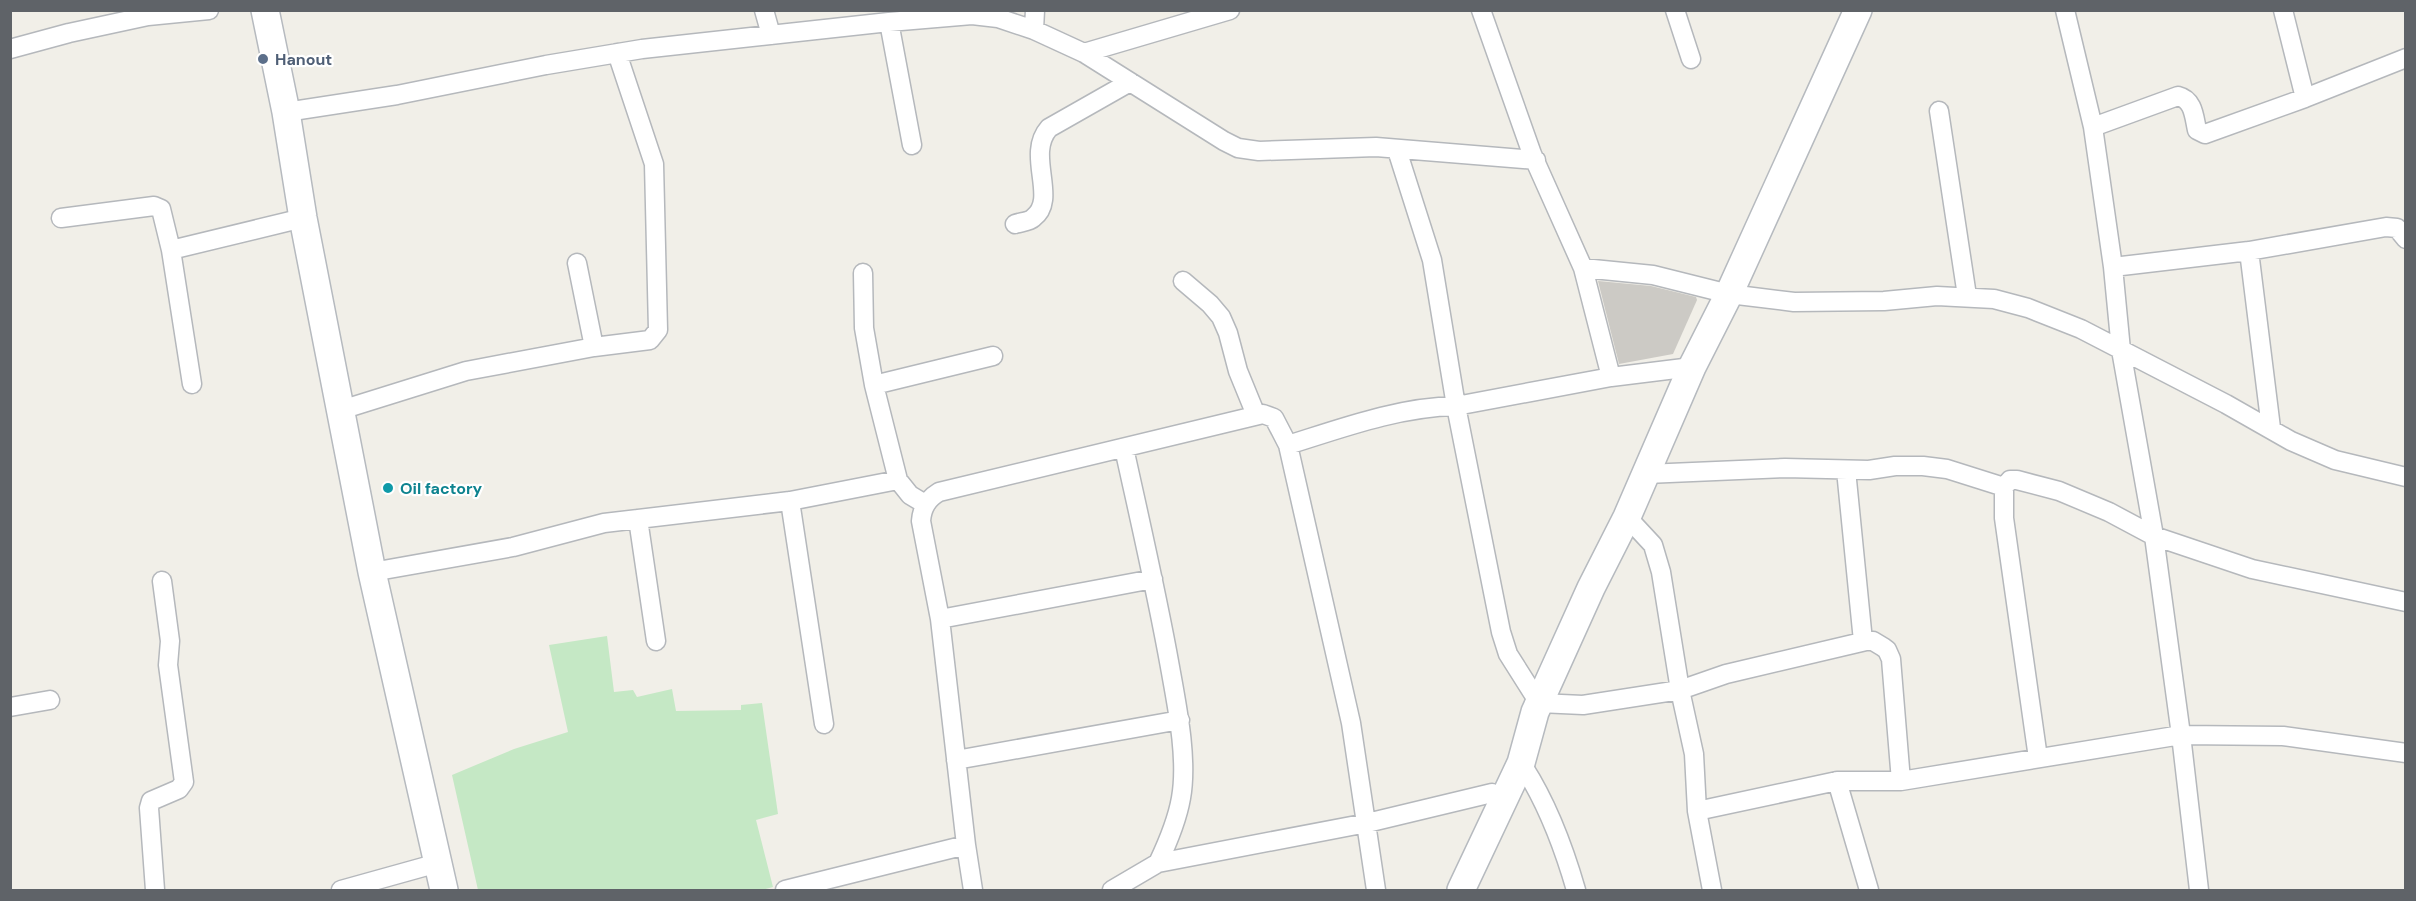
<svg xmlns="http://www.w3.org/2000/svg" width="2416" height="901" font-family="'DM Sans',sans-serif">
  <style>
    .green { fill: #c5e8c5 }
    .building { fill: #cccac5 }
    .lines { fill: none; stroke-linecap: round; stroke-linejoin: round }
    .street-casing { stroke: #b5b8bc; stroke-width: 21 }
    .secondary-casing { stroke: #b6babf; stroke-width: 30 }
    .street { stroke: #fff; stroke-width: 18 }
    .secondary { stroke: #fff; stroke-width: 27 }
    .service-dot { fill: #5c6f8a; stroke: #fff; stroke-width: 2 }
    .culture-dot { fill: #0f9aa8; stroke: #fff; stroke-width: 2 }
    .labels { text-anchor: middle; stroke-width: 4.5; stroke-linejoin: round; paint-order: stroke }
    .service-label { font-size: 16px; font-weight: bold; fill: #4e5e75; stroke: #fff; text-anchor: start }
    .culture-label { font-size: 16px; font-weight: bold; fill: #0d838f; stroke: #fff; text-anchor: start }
  </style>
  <rect width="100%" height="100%" fill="#f1efe8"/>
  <path class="green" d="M607,636l7,56 19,-2 4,7 35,-8 4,22 65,-1v-5l21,-2 16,111 -22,6 17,67 -11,3h-284l-26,-115 62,-26 54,-17 -19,-87z"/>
  <path class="building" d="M1598,281l53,5 45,11 1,3 -24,54 -54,10z"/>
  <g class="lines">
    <g class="street-casing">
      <path id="street" d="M764,10l7,25
        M1481,10l51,144 51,114 28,109
        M1675,10l16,49
        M2065,10l28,117 20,140 8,83 33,186 27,199 18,155
        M2283,10l22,88
        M889,22l23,123
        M1034,30l1,-20
        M10,49l59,-16 79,-17 61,-6
        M1084,53l146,-43
        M1939,111l28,185
        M286,112l111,-17 149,-30 96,-16 247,-27 83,-7 26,3 36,12 50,23 140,88 14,7 21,3 117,-4 160,13
        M2093,127l85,-31c16,4 16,21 19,34l8,4 100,-36 101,-40
        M1397,150l35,110 24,146 45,226 7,22 31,49 44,2 97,-15 46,-16 140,-33h7l10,6 4,3 4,9 10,122
        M61,218l93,-12 7,3 10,41 21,134
        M1015,224c5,-2 14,-2 18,-6 26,-19 -8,-63 16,-90l81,-46
        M171,250l132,-32
        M2249,251l22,177
        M577,263l17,84
        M2113,267l136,-16 137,-24 11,1 9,11
        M1583,268l70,7 76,19 65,8 90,-1 53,-5 57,3 34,9 53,21 145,75 65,37 44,19 71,17
        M863,273l1,55 10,57 24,95
        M1183,281l27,23 11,13 7,16 10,38 18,44
        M874,385l119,-29
        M341,410l125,-39 128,-24 56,-7 8,-10 -4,-166 -37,-111
        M1288,445l63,278 25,167
        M1124,448c16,73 33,146 46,219 7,39 18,92 11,131 -4,23 -13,44 -23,65l209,-40 125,-30
        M1846,470l17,171
        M1646,474l139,-6 84,2 26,-4h28l24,3 57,18
        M790,501l34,223
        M1627,517l26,28 8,27 19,118 14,64 3,57 15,79
        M638,519l18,122
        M372,572l141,-25 91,-24 186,-22 108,-21 12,15 15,9
        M940,619l213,-40
        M10,707l40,-7
        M2038,758l-34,-240v-31l6,-7h7l42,11 50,21 45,24 98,33 154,33
        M956,760l224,-40
        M1521,763c26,39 42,82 55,127
        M1837,781l32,109
        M1697,811l140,-30h64l280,-46 102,1 123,17
        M966,845l-26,-226 -19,-98c1,-13 6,-22 18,-29l324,-78 11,4 14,27c54,-17 111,-38 168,-39l155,-29 81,-10
        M155,890l-6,-82 2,-7 28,-12 5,-7 -16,-117 2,-24 -8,-60
        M341,890l97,-27
        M785,890l181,-45 7,45
        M1112,890l46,-27"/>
    </g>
    <g class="secondary-casing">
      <path id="secondary" d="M265,10l21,102 17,106 69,354 72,318
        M1461,890l60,-127 14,-51 56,-124 36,-71 65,-150 37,-73 129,-284"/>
    </g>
    <use href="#street" class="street"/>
    <use href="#secondary" class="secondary"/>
  </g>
  <circle class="service-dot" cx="263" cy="59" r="6"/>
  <circle class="culture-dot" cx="388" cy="488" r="6"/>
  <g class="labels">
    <g class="service-label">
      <text x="275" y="65">Hanout</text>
    </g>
    <g class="culture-label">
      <text x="400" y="494">Oil factory</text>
    </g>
  </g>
  <rect width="2416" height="901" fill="none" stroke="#5f6368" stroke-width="24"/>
</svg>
